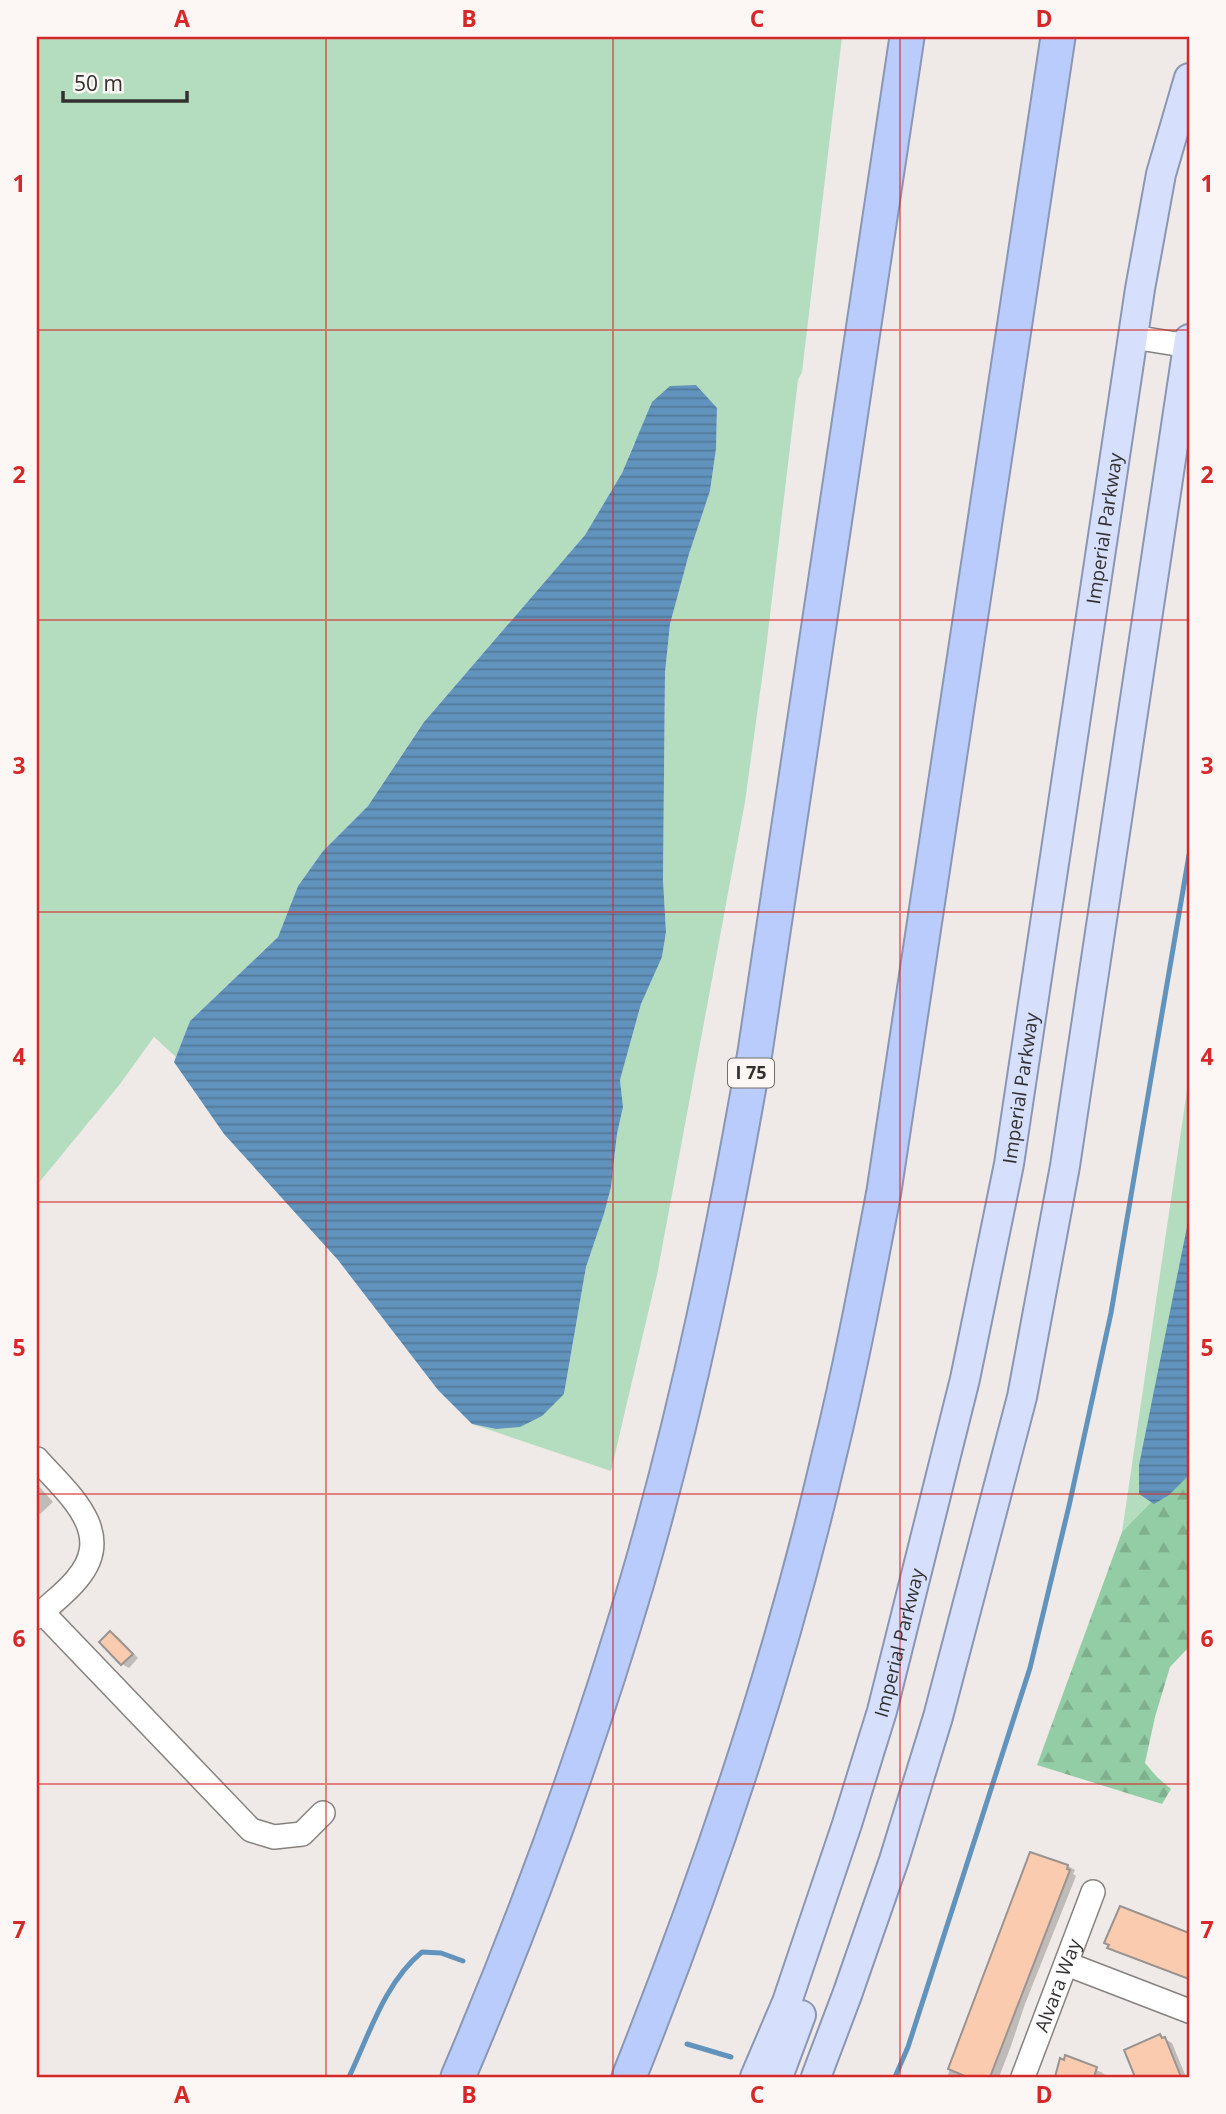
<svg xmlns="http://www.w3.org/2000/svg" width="1226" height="2114" font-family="'Open Sans',sans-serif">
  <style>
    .green { fill: #b4ddbf }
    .forest { fill: url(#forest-firs) }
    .water { fill: url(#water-rules) }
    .shadow { fill: #0003 }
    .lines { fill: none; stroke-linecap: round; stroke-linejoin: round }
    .stream { stroke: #6193bd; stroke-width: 5 }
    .building { fill: #fbcbaf; stroke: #999492; stroke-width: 2 }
    .minor-casing { stroke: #86827f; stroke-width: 26 }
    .major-casing { stroke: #8b96b4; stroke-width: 32 }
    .highway-casing { stroke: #8b96b4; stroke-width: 37 }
    .minor { stroke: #fff; stroke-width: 23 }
    .major { stroke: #d6e0fd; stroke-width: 28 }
    .highway { stroke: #baccfb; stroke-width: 33 }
    .grid { fill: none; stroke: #d62828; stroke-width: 2; stroke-opacity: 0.55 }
    .labels { text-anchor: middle; stroke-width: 5; stroke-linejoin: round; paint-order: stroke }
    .shield { fill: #fcf7f4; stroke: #6f6c6b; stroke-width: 2 }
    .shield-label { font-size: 18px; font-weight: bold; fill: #333130 }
    .street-label { font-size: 19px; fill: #333130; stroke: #fcf7f4 }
    .neatline { fill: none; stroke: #d62828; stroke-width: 2.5 }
    .grid-label { font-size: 23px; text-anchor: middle; font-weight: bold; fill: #d62828 }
  </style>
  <defs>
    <pattern id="forest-firs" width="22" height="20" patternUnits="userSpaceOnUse" patternTransform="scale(1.75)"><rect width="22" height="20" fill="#93cda5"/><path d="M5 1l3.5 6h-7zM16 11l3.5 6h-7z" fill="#7fb08e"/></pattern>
    <pattern id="water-rules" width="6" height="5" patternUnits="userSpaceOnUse" patternTransform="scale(1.75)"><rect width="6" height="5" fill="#6193bd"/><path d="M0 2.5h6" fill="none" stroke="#51799a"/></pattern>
  </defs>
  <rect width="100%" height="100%" fill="#efeae7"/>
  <path class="green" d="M37,37h805l-40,335 -4,8 -32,269 -21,153 -88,473 -46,196 -139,-47 24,5 68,-35 22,-127 18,-53 7,-27 6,-53 6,-27 -3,-27 21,-76 21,-47 4,-25 -3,-52 2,-207 5,-49 19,-70 21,-63 6,-42 1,-41 -83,35 -12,30 -37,62 -161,187 -56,84 -45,45 -25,35 -20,51 -88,84 -14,36 -22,-20 -34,47 -83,101z
    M1189,1077v386l-67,69z"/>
  <path class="forest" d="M1189,1463v184l-19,20 -15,50 -10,46 12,14 14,12 -9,15 -125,-39 85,-233z"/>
  <path class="water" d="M696,385l21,23 -1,41 -6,42 -21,63 -19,70 -5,49 -2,207 3,52 -4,25 -21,47 -21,76 3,27 -6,27 -6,53 -7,27 -18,53 -22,127 -22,22 -22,11 -24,2 -24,-5 -34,-34 -100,-130 -114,-126 -50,-72 16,-41 88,-84 20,-51 25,-35 45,-45 56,-84 161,-187 37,-62 30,-71 18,-16z
    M1189,1217v258l-20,20 -15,9 -15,-10v-29z"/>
  <path class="shadow" d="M37,1484l16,18 -13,12 -3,-2z
    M111,1633l7,4 20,21 -9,10 -7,-4z
    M1032,1854l36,12 7,4 -2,4 3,2 -51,128 -14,42 -12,31h-52z
    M1160,2036l12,7 14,34h-50l-10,-26z
    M1066,2057l35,15 7,5h-53l6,-16 4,1z"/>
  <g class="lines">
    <path class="stream" d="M687,2044l44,13
      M349,2077c20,-42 36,-95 73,-125l19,1 22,8
      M895,2077l13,-30 122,-379 39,-162 42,-193 78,-458"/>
  </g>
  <path class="building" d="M110,1631l23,23 -12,11 -22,-23z
    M1030,1852l38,13 -1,4 3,1 -80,207h-23l-19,-8z
    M1120,1906l69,27v46l-82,-31 2,-3 -5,-2z
    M1160,2034l2,4 3,-1 16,40h-46l-11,-27z
    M1065,2055l32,12 -3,10h-39l5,-19 4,2z"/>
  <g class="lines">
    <g class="minor-casing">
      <g id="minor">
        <path d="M1133,337l56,9"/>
        <path d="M37,1459c30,34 80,73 40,120 -11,14 -27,25 -40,38"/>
        <path d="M42,1612l209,218 23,7 28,-3 21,-21"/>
        <path d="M1067,1964l122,47"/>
        <path id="s1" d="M1023,2077l70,-185"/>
      </g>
    </g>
    <g class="major-casing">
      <g id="major">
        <path id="s2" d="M755,2077l32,-75 60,-178 35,-113 83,-332 44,-215 131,-875 21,-115 28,-96"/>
        <path d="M778,2077l23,-62"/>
        <path d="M816,2077l31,-82 47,-135 44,-143 84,-320 43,-231 124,-827"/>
      </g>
    </g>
    <g class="highway-casing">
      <path id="highway" d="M458,2077c69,-162 129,-326 179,-495 51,-174 87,-351 118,-530l152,-1015
        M629,2077c80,-201 150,-407 199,-617 22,-89 39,-179 56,-269l174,-1154"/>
    </g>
    <use href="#minor" class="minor"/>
    <use href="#major" class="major"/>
    <use href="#highway" class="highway"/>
  </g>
  <path class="grid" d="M326,37v2040M613,37v2040M900,37v2040M37,330h1152M37,620h1152M37,912h1152M37,1202h1152M37,1494h1152M37,1784h1152"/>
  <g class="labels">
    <rect class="shield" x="728" y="1058.5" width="46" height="29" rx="5"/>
    <g class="shield-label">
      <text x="751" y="1079">I 75</text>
    </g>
    <g class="street-label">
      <text dy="7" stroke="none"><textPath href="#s2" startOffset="1592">Imperial Parkway</textPath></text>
      <text dy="7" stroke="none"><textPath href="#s2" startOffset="1026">Imperial Parkway</textPath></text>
      <text dy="7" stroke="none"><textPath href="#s2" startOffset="458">Imperial Parkway</textPath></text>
      <text dy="7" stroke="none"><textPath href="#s1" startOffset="98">Alvara Way</textPath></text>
    </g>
  </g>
  <rect width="1226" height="2114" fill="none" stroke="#fcf7f4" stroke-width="77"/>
  <path d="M63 91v10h124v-10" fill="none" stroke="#333130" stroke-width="3.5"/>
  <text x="74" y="91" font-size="21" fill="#333130" stroke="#fcf7f4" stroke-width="5" paint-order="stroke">50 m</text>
  <rect x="38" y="38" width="1150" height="2038" class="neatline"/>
  <g class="grid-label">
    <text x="182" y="27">A</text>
    <text x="469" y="27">B</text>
    <text x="757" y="27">C</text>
    <text x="1044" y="27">D</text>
    <text x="19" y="192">1</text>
    <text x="1207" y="192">1</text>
    <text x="19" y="483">2</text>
    <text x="1207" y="483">2</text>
    <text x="19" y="774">3</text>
    <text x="1207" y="774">3</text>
    <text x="19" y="1065">4</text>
    <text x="1207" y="1065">4</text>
    <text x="19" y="1356">5</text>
    <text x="1207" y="1356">5</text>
    <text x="19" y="1647">6</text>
    <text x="1207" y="1647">6</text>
    <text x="19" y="1938">7</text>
    <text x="1207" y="1938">7</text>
    <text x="182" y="2103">A</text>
    <text x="469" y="2103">B</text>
    <text x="757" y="2103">C</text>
    <text x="1044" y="2103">D</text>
  </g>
</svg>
